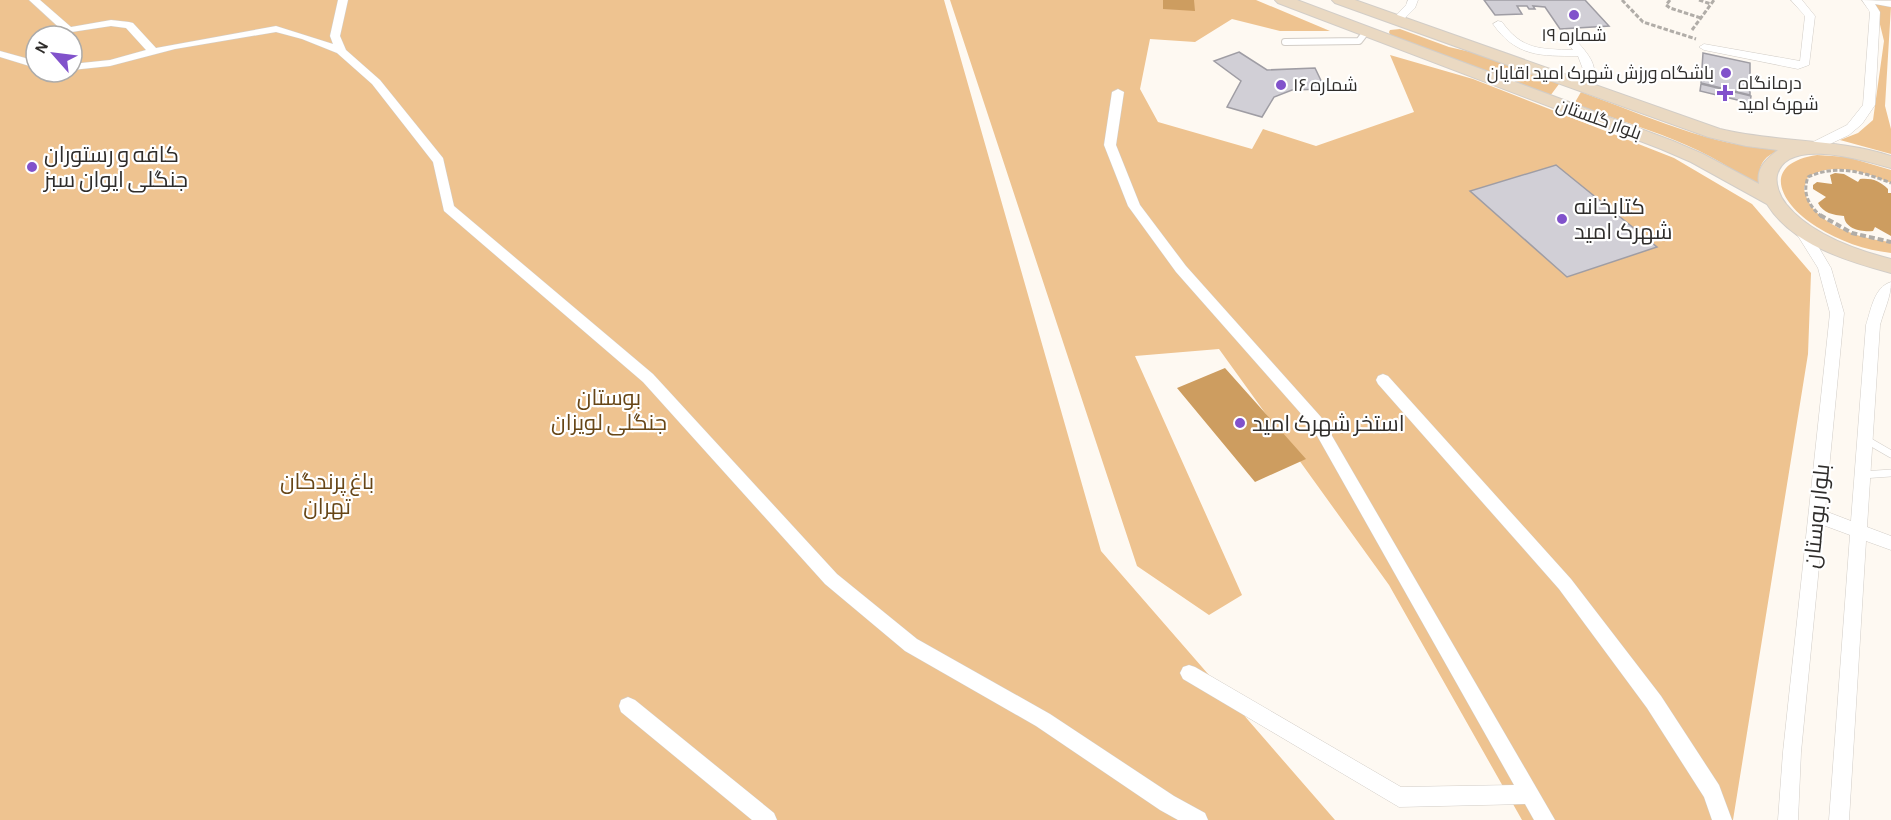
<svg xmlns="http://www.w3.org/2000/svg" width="1891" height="820" font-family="'Alegreya Sans',Cairo,sans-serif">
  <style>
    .green { fill: #eec390; fill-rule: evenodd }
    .water { fill: #cd9d60 }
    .building { fill: #d1cfd6; stroke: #9f9da4; stroke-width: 1.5 }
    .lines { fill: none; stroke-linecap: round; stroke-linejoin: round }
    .lane-far1-casing { stroke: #d2cdc7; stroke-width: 8 }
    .lane-casing { stroke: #d2cdc7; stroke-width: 8 }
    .street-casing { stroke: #d2cdc7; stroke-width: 1 }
    .secondary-casing { stroke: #d2cdc7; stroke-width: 2 }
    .path-far1 { stroke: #b1ada8; stroke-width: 3; stroke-dasharray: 4.5 2; stroke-linecap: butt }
    .path { stroke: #b1ada8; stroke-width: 4; stroke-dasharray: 6 3; stroke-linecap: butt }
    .lane-far1 { stroke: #fff; stroke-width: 6 }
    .lane { stroke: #fff; stroke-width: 7 }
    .street { fill: #fff; fill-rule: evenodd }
    .secondary { fill: #ead9c2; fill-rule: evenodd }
    .poi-dot { fill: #8152cb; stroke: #fff; stroke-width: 2 }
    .labels { text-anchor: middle; stroke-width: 4.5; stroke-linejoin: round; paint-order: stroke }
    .far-poi-label { font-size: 18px; fill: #2f2d2b; stroke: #fff; text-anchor: start }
    .far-street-label { font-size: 18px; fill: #2f2d2b; stroke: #fff }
    .poi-label { font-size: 22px; fill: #2f2d2b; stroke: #fff; text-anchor: start }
    .park-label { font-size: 22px; fill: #674617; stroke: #fff }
    .street-label { font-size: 22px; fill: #2f2d2b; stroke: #fff }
  </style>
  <rect width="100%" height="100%" fill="#fef9f2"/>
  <path class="green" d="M0,0h944l157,551 234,269h-1335zM36,36h36v36h-36z
    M950,0h306l74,31h-50l-48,-12 -37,23 -45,-3 -10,50 18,33 94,27 11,-20 53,17 98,-34 -24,-57 83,24 201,79 78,46 59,69 -3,81 -75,466h-211l-133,-235 -170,-236 -84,7 107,239 -33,20 -72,-49z
    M1875,4l16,2 -6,100 6,23v25l-51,-14 18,-7 15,-13 11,-79z
    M1400,29l49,18 26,6 84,31 -9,12 -160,-61 -1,-3 1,-2z
    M1581,92c64,23 131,55 200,58 -25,8 -24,24 -17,45 -51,-50 -126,-67 -190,-91z
    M1817,155l30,2 44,13v13c-25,-11 -58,-22 -83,-6l-4,11c5,36 57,51 87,54v11c-26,-3 -52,-12 -74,-26 -36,-22 -59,-63 0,-72z"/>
  <path class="water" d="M1163,0h31l1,11 -32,-2z
    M1835,173l9,1 14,8 2,-3c12,-1 20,2 28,10v4h3v43l-16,-9 -2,4c-12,1 -28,-2 -29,-15 -11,-1 -21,-3 -26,-13l8,-6 -13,-8v-4l4,-3 15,2 -2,-9z
    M1225,368l81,91 -51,23 -78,-94z"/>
  <path class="building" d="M1484,0h101l24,26 -49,3 -15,-22 -12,-1 2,3h-6l-2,-3h-10l5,8 -27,1z
    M1239,52l28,18 48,-2 10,21 -33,1 -18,7 -12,20 -35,-10 14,-26 -27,-20z
    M1703,53l47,10v32l-49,-12z
    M1701,84l50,12 -1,7 -50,-12z
    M1556,165l101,82 -90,30 -97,-86z"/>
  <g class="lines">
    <g class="lane-far1-casing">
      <path id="lane-far1" d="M1285,42l74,-1 7,-9"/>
    </g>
    <g class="lane-casing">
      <path id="lane" d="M1865,439l26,15
        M1862,475l29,-2"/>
    </g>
    <g class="street-casing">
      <path id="street" d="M29,0h11l31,27 40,-7 18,2 4,1 23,25 120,-22 57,18 -3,-8 8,-36h10l-8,36 6,14 34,30 63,78 11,48 199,168 184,200 80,65 133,75 124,82 31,17 3,7h-30l-18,-10 -124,-84 -131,-75 -80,-67 -182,-202 -199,-171 -11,-49 -61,-78 -35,-31 -35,-14 -26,-7 -101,17 -65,17 -38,4v-6l38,-4 36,-10 -20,-22 -15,-2 -46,7z
        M1408,0h10l-3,8 -15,15h-8l-1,-2 15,-16z
        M1791,0h11l13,16 -6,49 -11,4 -94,-19 -5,-3 5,-3 96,17 5,-45z
        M1862,0l29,1v6l-16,-3 5,8 -5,93 -13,19 -13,11 -34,16h-8v-6l40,-20 16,-20 7,-93z
        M1498,21l4,1c20,28 38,27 71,28l-8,-10 1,-2h8c14,16 28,29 16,52l-4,1 -6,-3 4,-16 -6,-16c-37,0 -62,1 -85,-32z
        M0,51l36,10v7l-36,-11z
        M1118,89l6,3 -8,53 24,60 46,61 135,151 234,403h-21l-9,-16 -126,3 -216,-128 -3,-6 3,-6 6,-2 6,2 206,120 113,-2 -203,-360 -135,-153 -48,-66 -24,-61 8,-53z
        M1799,224l5,1 8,11 19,32 13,45 -19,198 26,10 15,-196c5,-15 8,-38 25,-43 0,15 -7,28 -11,43l-13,202 24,9v14l-25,-9 -17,279h-20l21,-285 -27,-10 -22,227 -3,68h-20l5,-68 47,-439 -12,-45 -25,-40z
        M1383,374l5,2 183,203 90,117 58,89 13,35h-20l-8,-23 -57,-89 -88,-119 -181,-205 -2,-4 2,-4z
        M628,697l7,3 139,113 3,7h-25l-131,-108 -2,-6 2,-6z"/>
    </g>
    <g class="secondary-casing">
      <path id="secondary" d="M1275,0h22l376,141 30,13 56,30c-3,-16 7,-25 19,-34l-32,-4 -38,-9 -373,-134 -3,-3h23l365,129c56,14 116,9 171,27v12c-25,-7 -104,-32 -114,7 -2,9 3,22 9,29 24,30 70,46 105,55v14c-44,-12 -99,-28 -124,-69l-76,-42 -30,-13 -383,-146z"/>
    </g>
    <path class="path-far1" d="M1622,0l21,22 53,17
      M1670,0l-4,5 4,3 31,10
      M1699,0l12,4
      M1692,30l22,-30
      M1822,217c-13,-11 -20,-23 -14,-40 28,-13 56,-5 83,6"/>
    <path class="path" d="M1820,215l32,18 39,9"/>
    <use href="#lane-far1" class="lane-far1"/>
    <use href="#lane" class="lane"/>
    <use href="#street" class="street"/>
    <use href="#secondary" class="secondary"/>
  </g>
  <g class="poi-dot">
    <circle cx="1574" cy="15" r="6"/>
    <circle cx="1726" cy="73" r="6"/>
    <circle cx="1281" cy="85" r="6"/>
    <path d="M1722 84h6v6h6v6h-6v6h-6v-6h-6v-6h6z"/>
    <circle cx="32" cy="167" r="6"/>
    <circle cx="1562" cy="219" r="6"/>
    <circle cx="1240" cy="423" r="6"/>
  </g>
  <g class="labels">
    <g class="far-poi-label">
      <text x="1574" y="41" text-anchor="middle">شماره ۱۹</text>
      <text x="1714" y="79" text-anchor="end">باشگاه ورزش شهرک امید اقایان</text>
      <text x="1738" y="89">درمانگاه<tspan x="1738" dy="21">شهرک امید</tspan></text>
      <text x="1293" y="91">شماره ۱۶</text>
    </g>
    <g class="far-street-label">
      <text transform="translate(1599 119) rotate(20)" y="6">بلوار گلستان</text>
    </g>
    <g class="poi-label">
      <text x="44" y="162">کافه و رستوران<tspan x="44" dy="25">جنگلی ایوان سبز</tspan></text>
      <text x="1574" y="214">کتابخانه<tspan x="1574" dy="25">شهرک امید</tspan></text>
      <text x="1252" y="431">استخر شهرک امید</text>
    </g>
    <g class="park-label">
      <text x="609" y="405">بوستان<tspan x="609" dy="25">جنگلی لویزان</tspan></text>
      <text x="327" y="489">باغ پرندگان<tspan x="327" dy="25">تهران</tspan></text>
    </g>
    <g class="street-label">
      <text transform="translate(1816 516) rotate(-84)" y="8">بلوار بوستان</text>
    </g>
  </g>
  <g transform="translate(54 54) rotate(298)"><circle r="28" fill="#ffffff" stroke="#acabaa" stroke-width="1.5"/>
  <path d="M0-4.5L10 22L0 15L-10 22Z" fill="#8152cb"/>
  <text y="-9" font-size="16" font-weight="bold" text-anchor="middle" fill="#2f2d2b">N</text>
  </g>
</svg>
